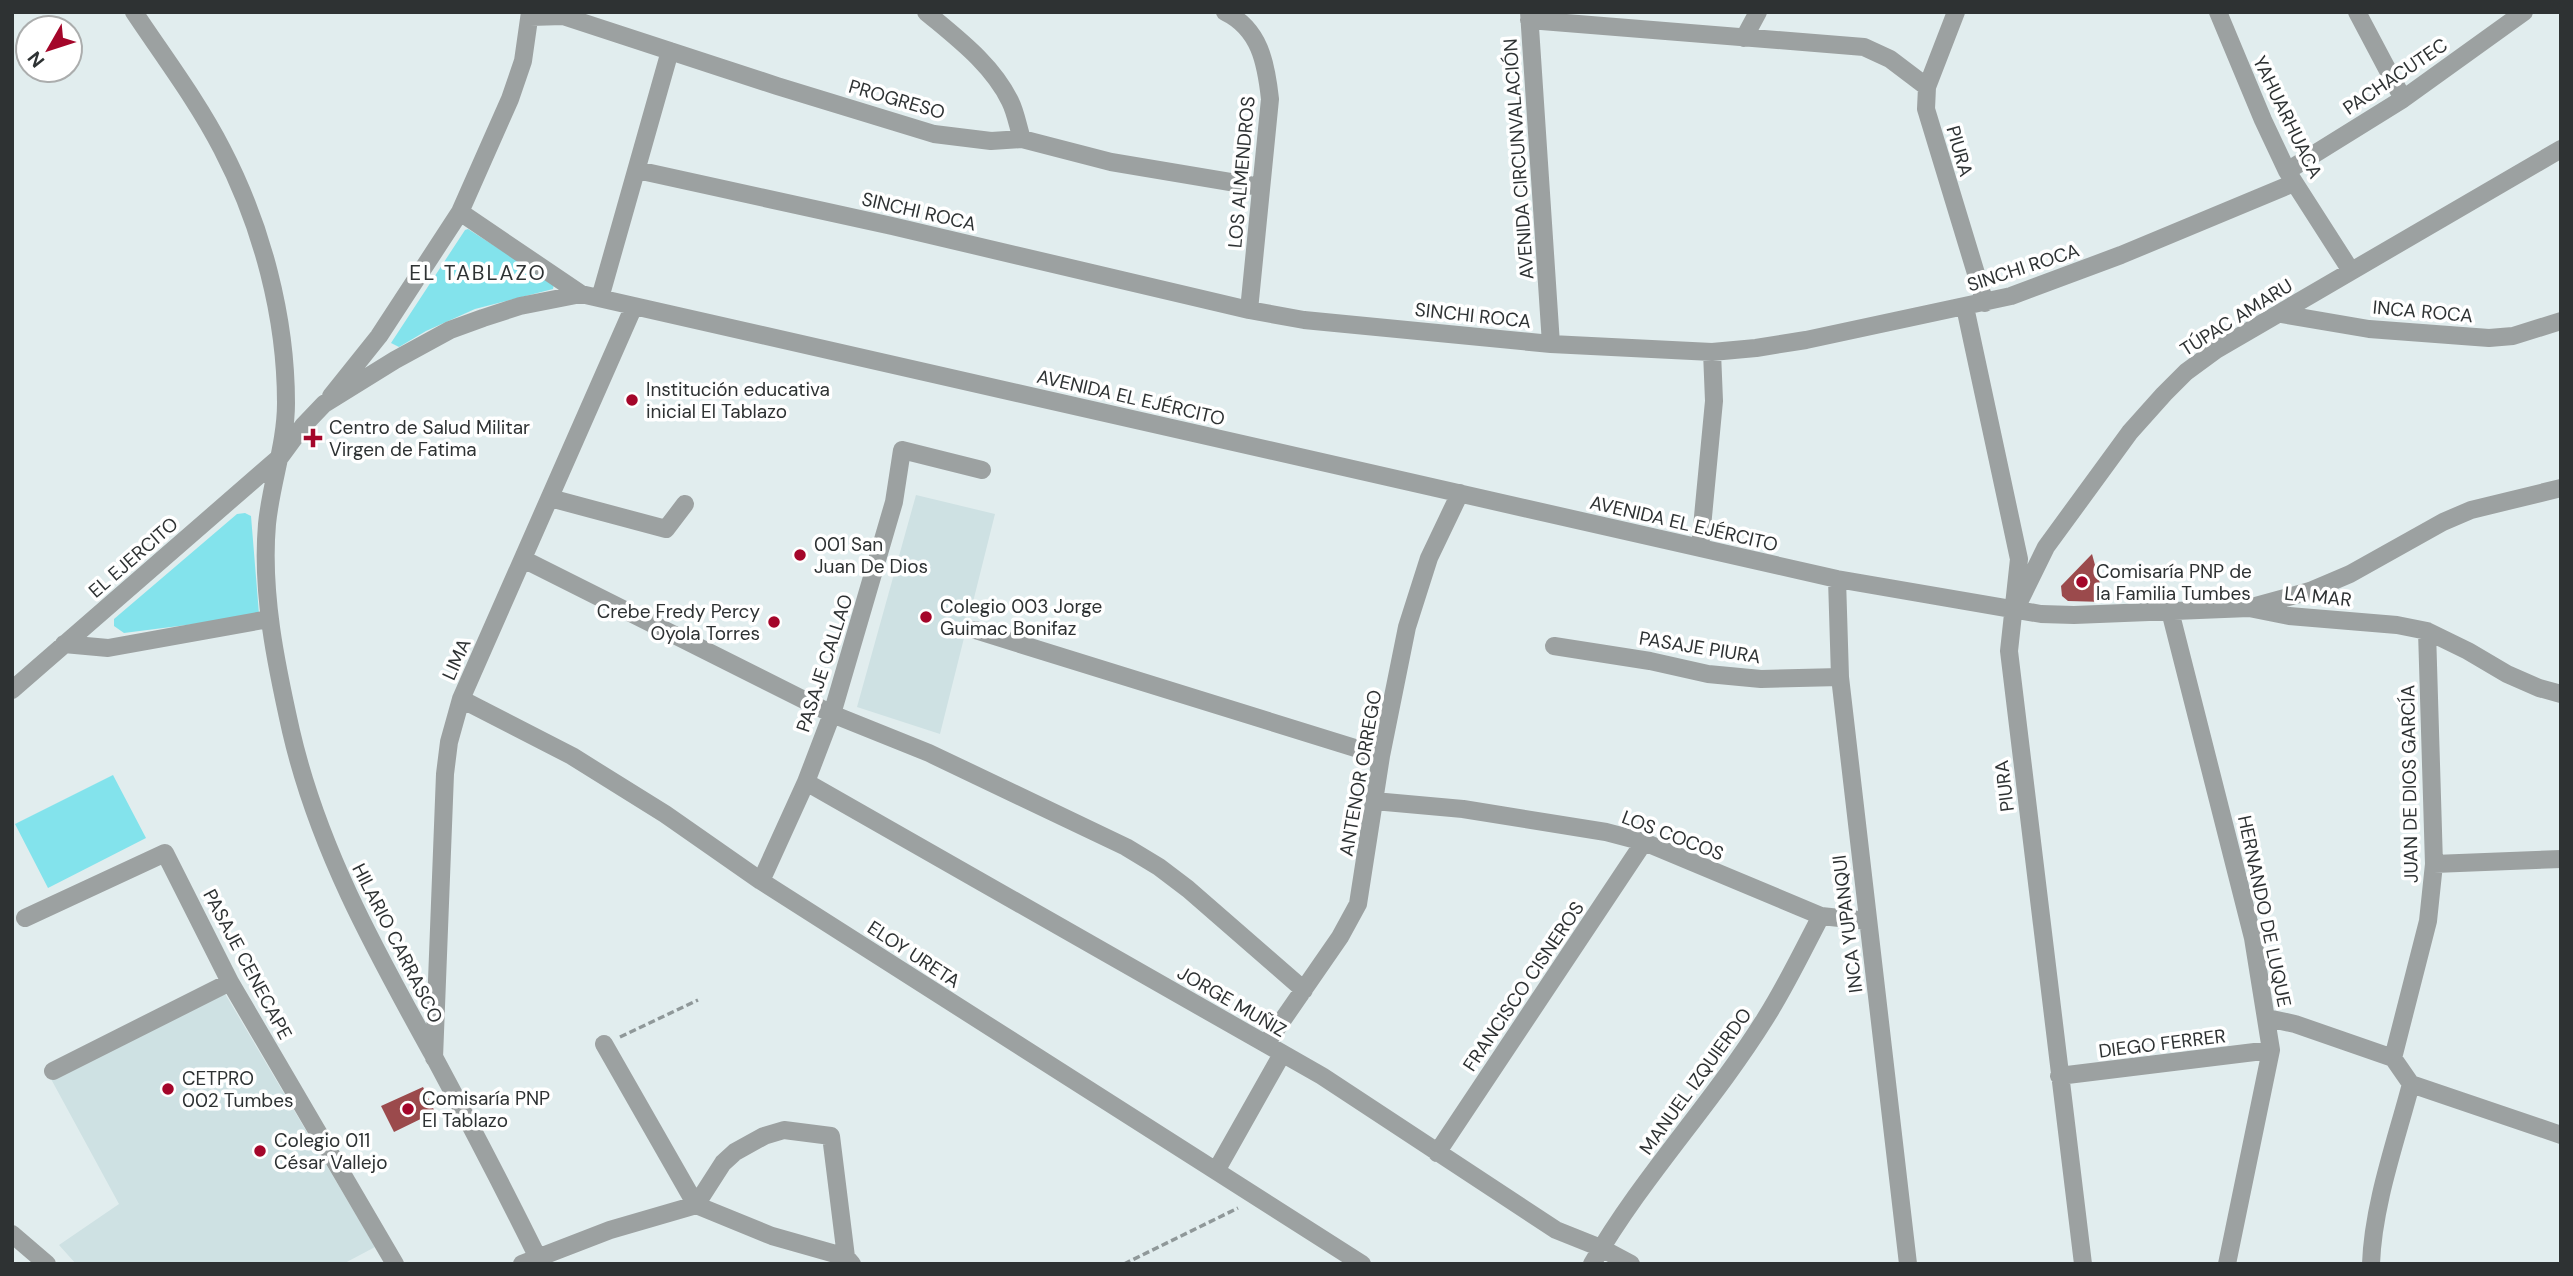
<svg xmlns="http://www.w3.org/2000/svg" width="2573" height="1276" font-family="'DM Sans',sans-serif">
  <style>
    .built { fill: #cee1e3 }
    .green { fill: #83e3ec }
    .building { fill: #9b4a4c }
    .lines { fill: none; stroke-linecap: round; stroke-linejoin: round }
    .path { stroke: #8f9899; stroke-width: 3.5; stroke-dasharray: 7 3.5; stroke-linecap: butt }
    .minor { stroke: #9ca1a1; stroke-width: 18 }
    .poi-dot { fill: #a4062a; stroke: #fff; stroke-width: 2.5 }
    .labels { text-anchor: middle; stroke-width: 7; stroke-linejoin: round; paint-order: stroke }
    .street-label { font-size: 19px; fill: #2e3233; stroke: #fff }
    .poi-label { font-size: 19px; fill: #2e3233; stroke: #fff; text-anchor: start }
    .neighbourhood-label { font-size: 21px; letter-spacing: 2px; fill: #2e3233; stroke: #fff }
  </style>
  <rect width="100%" height="100%" fill="#e1edee"/>
  <path class="built" d="M916,495l79,19 -55,220 -83,-27z
    M224,992l151,255 -32,17h-267l-17,-19 60,-41 -68,-125z"/>
  <path class="green" d="M468,229l86,55 -1,5 -78,20 -49,22 -27,16 -8,-4 74,-113z
    M245,513l6,3 8,98 -10,3 -125,16 -10,-7v-7l123,-105z
    M113,775l33,63 -98,50 -33,-64z"/>
  <path class="building" d="M2092,554l13,48 -37,-1 -6,-5 -1,-10z
    M423,1087l12,25 -41,20 -13,-26z"/>
  <g class="lines">
    <path class="path" d="M620,1037l78,-37
      M1124,1264l114,-56"/>
    <path class="minor" d="M134,12c30,45 64,90 88,137 40,77 64,168 64,254 0,41 -15,80 -19,121 -6,69 9,140 24,207 27,117 84,219 141,322 37,69 74,140 109,211
      M926,12c31,26 66,52 84,89 6,12 8,26 12,38
      M1225,12c35,17 41,51 45,87l-21,211
      M1529,12l22,332
      M1956,12l-29,75 -1,22 59,194
      M2218,12l45,108 24,51 64,100
      M2357,12l46,87
      M530,17l33,-1 214,70 157,48 57,7 31,-2 89,23 149,25
      M1529,20l335,27 26,12 37,28
      M1744,38l14,-26
      M637,170l255,56 357,84 55,10 247,24 161,8 44,-4 50,-8 205,-44 110,-41 173,-72
      M2287,171l116,-72 121,-87
      M460,212l121,82
      M600,298l70,-247
      M1965,307l54,252 -10,92 74,613
      M2281,314l88,15 120,9 24,-2 48,-15
      M331,396l48,-60 81,-124 50,-113 13,-38 7,-49
      M550,498l116,31 19,-25
      M1700,548l14,-147 -2,-49
      M523,559l309,155 97,39 197,94 33,20 29,22 116,101
      M1837,579l3,98 68,587
      M2020,600l26,-53 84,-115 34,-38 22,-22 30,-22 345,-201
      M2252,607l58,-16 40,-17 93,-52 28,-12 90,-22
      M2170,611l83,327 18,112 -44,214
      M975,630l406,126
      M64,644l44,4 161,-29
      M1554,646l96,15 58,13 53,5 79,-2
      M12,690l269,-234 22,-30 21,-22 71,-44 55,-30 33,-12 37,-12 61,-12 1256,285 204,35 33,1 175,-7 40,8 108,9 30,6 41,20 39,23 32,14 22,6
      M461,699l111,57 93,58 96,67 601,383
      M806,782l516,294 234,154 45,18 30,16
      M1374,801l89,8 143,23 38,10 177,74 47,5
      M2434,864l127,-5
      M761,881l45,-99 26,-68 62,-212 8,-52 80,20
      M25,918l140,-65 65,129 165,282
      M2267,1018l28,6 98,34 18,26 150,51
      M604,1044l92,161 76,31 74,21 6,7
      M1266,1044l74,-107 18,-33 23,-148 26,-129 22,-69 31,-65
      M434,1058l11,-284 4,-32 12,-43 173,-393
      M2393,1058l35,-137 6,-57 -7,-233
      M53,1071l177,-89
      M2059,1076l212,-26
      M1437,1153l207,-311
      M1216,1171l66,-117
      M696,1205l27,-42 12,-11 29,-16 20,-6 47,6 15,121
      M12,1234l35,30
      M522,1264l88,-34 86,-25
      M1592,1264c50,-87 120,-160 173,-245 21,-33 38,-69 56,-103
      M2371,1264c2,-59 25,-123 40,-180"/>
  </g>
  <g class="poi-dot">
    <circle cx="632" cy="400" r="7"/>
    <path d="M309.5 427.5h7v7h7v7h-7v7h-7v-7h-7v-7h7z"/>
    <circle cx="800" cy="555" r="7"/>
    <circle cx="2082" cy="582" r="7"/>
    <circle cx="926" cy="617" r="7"/>
    <circle cx="774" cy="622" r="7"/>
    <circle cx="168" cy="1089" r="7"/>
    <circle cx="408" cy="1109" r="7"/>
    <circle cx="260" cy="1151" r="7"/>
  </g>
  <g class="labels">
    <g class="street-label">
      <text transform="translate(2395 76) rotate(-34)" y="7">PACHACUTEC</text>
      <text transform="translate(897 99) rotate(16)" y="7">PROGRESO</text>
      <text transform="translate(2288 117) rotate(64)" y="7">YAHUARHUACA</text>
      <text transform="translate(1960 151) rotate(74)" y="7">PIURA</text>
      <text transform="translate(1518 159) rotate(-94)" y="7">AVENIDA CIRCUNVALACIÓN</text>
      <text transform="translate(1241 172) rotate(-85)" y="7">LOS ALMENDROS</text>
      <text transform="translate(919 211) rotate(13)" y="7">SINCHI ROCA</text>
      <text transform="translate(2023 267) rotate(-18)" y="7">SINCHI ROCA</text>
      <text transform="translate(2423 311) rotate(5)" y="7">INCA ROCA</text>
      <text transform="translate(1473 315) rotate(6)" y="7">SINCHI ROCA</text>
      <text transform="translate(2236 317) rotate(-32)" y="7">TÚPAC AMARU</text>
      <text transform="translate(1131 397) rotate(13)" y="7">AVENIDA EL EJÉRCITO</text>
      <text transform="translate(1684 523) rotate(13)" y="7">AVENIDA EL EJÉRCITO</text>
      <text transform="translate(133 557) rotate(-41)" y="7">EL EJERCITO</text>
      <text transform="translate(2318 596) rotate(6)" y="7">LA MAR</text>
      <text transform="translate(1700 647) rotate(9)" y="7">PASAJE PIURA</text>
      <text transform="translate(456 659) rotate(-66)" y="7">LIMA</text>
      <text transform="translate(824 663) rotate(-72)" y="7">PASAJE CALLAO</text>
      <text transform="translate(1360 773) rotate(-80)" y="7">ANTENOR ORREGO</text>
      <text transform="translate(2409 784) rotate(-91)" y="7">JUAN DE DIOS GARCÍA</text>
      <text transform="translate(2004 786) rotate(-97)" y="7">PIURA</text>
      <text transform="translate(1673 835) rotate(21)" y="7">LOS COCOS</text>
      <text transform="translate(2265 911) rotate(78)" y="7">HERNANDO DE LUQUE</text>
      <text transform="translate(1847 924) rotate(-97)" y="7">INCA YUPANQUI</text>
      <text transform="translate(398 943) rotate(63)" y="7">HILARIO CARRASCO</text>
      <text transform="translate(914 954) rotate(33)" y="7">ELOY URETA</text>
      <text transform="translate(248 964) rotate(62)" y="7">PASAJE CENECAPE</text>
      <text transform="translate(1523 986) rotate(-56)" y="7">FRANCISCO CISNEROS</text>
      <text transform="translate(1232 1001) rotate(30)" y="7">JORGE MUÑIZ</text>
      <text transform="translate(2162 1043) rotate(-7)" y="7">DIEGO FERRER</text>
      <text transform="translate(1695 1081) rotate(-54)" y="7">MANUEL IZQUIERDO</text>
    </g>
    <g class="poi-label">
      <text x="646" y="396">Institución educativa<tspan x="646" dy="22">inicial El Tablazo</tspan></text>
      <text x="329" y="434">Centro de Salud Militar<tspan x="329" dy="22">Virgen de Fatima</tspan></text>
      <text x="814" y="551">001 San<tspan x="814" dy="22">Juan De Dios</tspan></text>
      <text x="2096" y="578">Comisaría PNP de<tspan x="2096" dy="22">la Familia Tumbes</tspan></text>
      <text x="940" y="613">Colegio 003 Jorge<tspan x="940" dy="22">Guimac Bonifaz</tspan></text>
      <text x="760" y="618" text-anchor="end">Crebe Fredy Percy<tspan x="760" dy="22">Oyola Torres</tspan></text>
      <text x="182" y="1085">CETPRO<tspan x="182" dy="22">002 Tumbes</tspan></text>
      <text x="422" y="1105">Comisaría PNP<tspan x="422" dy="22">El Tablazo</tspan></text>
      <text x="274" y="1147">Colegio 011<tspan x="274" dy="22">César Vallejo</tspan></text>
    </g>
    <g class="neighbourhood-label">
      <text x="478" y="280">EL TABLAZO</text>
    </g>
  </g>
  <rect width="2573" height="1276" fill="none" stroke="#2e3233" stroke-width="28"/>
  <g transform="translate(49 49) rotate(231)"><circle r="33" fill="#ffffff" stroke="#abadad" stroke-width="2"/>
  <path d="M0-5L12 26L0 18L-12 26Z" fill="#a4062a"/>
  <text y="-10" font-size="19" font-weight="bold" text-anchor="middle" fill="#2e3233">N</text>
  </g>
</svg>
